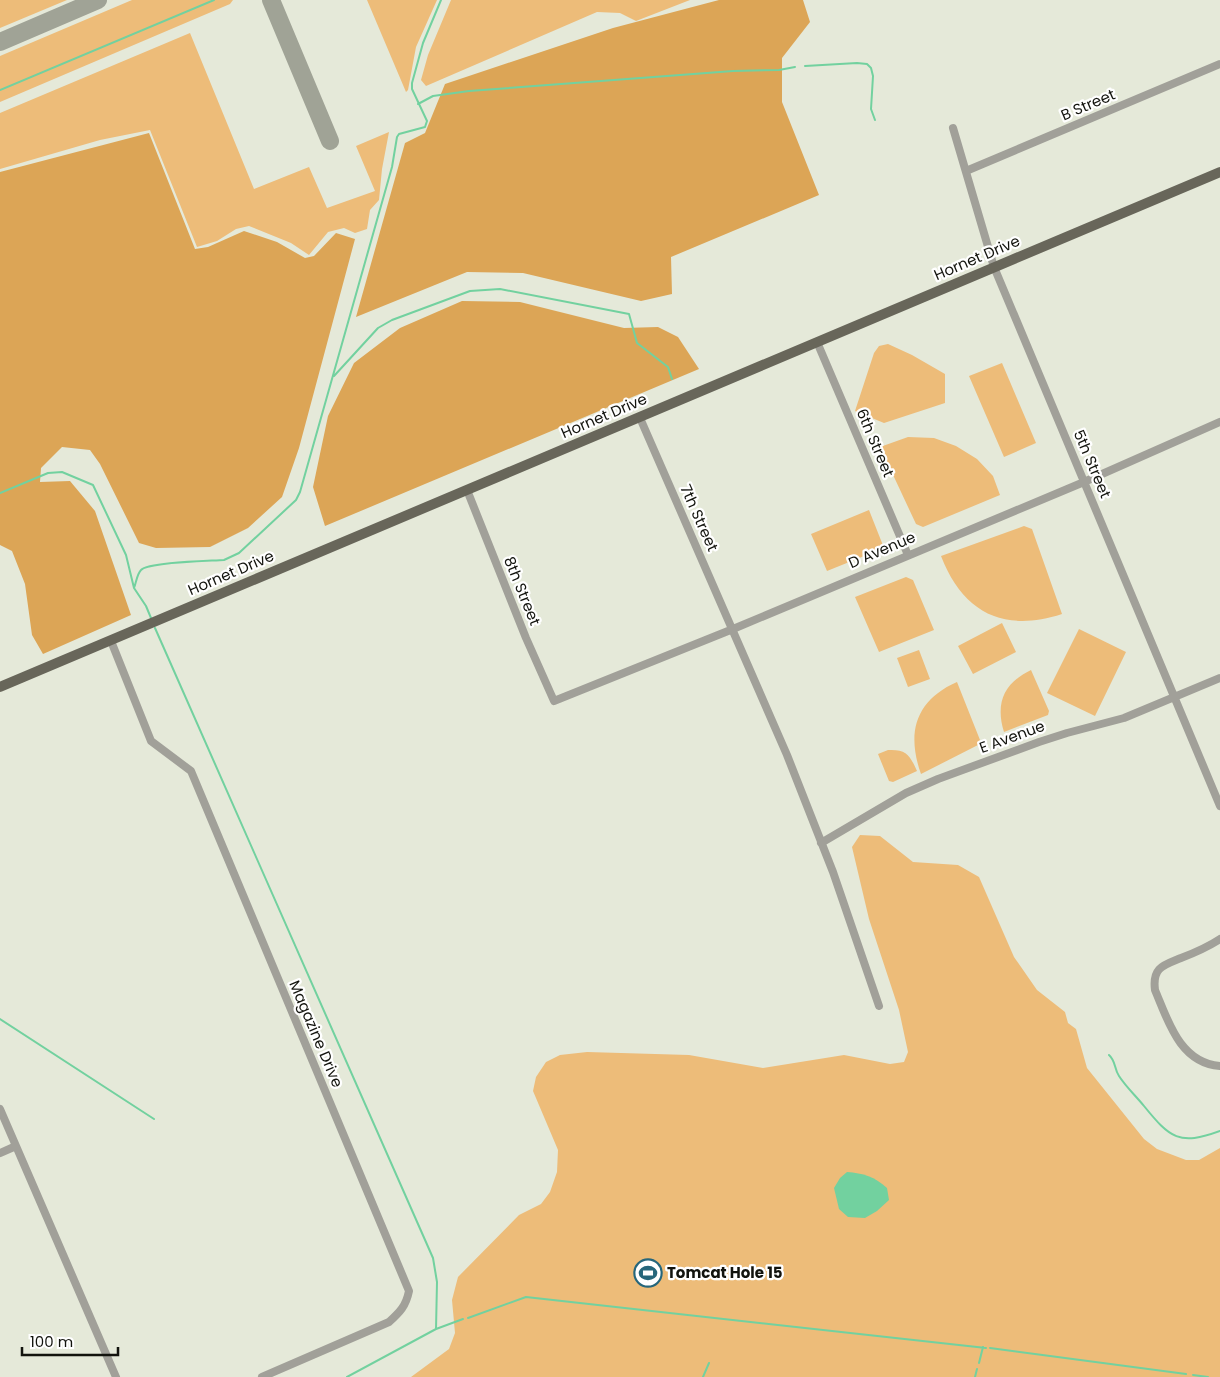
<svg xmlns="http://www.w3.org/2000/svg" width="1220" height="1377" font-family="Poppins,sans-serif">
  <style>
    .green { fill: #edbc79 }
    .forest { fill: #dca556 }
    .water { fill: #72d19f }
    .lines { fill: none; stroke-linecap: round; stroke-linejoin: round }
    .stream { stroke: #72d19f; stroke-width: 2 }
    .taxiway { stroke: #a0a396; stroke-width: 18 }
    .minor { stroke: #a1a099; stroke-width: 8 }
    .major { stroke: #68665a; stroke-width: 10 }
    .labels { text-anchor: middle; stroke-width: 4.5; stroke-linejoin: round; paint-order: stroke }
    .street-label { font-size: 15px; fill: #12130d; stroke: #fff }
    .poi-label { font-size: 15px; font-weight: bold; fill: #12130d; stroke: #fff; text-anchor: start }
  </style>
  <rect width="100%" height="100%" fill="#e5e9d9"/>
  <path class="green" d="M0,0h67l-67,28z
    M132,0h101l-3,4 -230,98v-46z
    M367,0h70l-21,47 -8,43 -2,2z
    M451,0h239l-54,21 -16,-8 -23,-1 -171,74 -5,-6 7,-25z
    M190,33l64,156 55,-22 18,41 48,-17 -19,-45 33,-14 -7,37 -3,31 -9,10 -3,19 -12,4 -11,-5 -16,4 -19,23 -18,-12 -42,-17 -13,3 -19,12 -20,6 -47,-117 -50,10 -100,29v-56z
    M888,344l24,11 33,19v29l-61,20 -29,-12 19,-58 5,-7z
    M1002,363l34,80 -32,14 -35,-81z
    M908,437l26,1 22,8 21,13 16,17 7,19 -77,32 -7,-3 -36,-77z
    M869,510l15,38 -57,23 -16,-37z
    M1024,526l8,3 30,85c-58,19 -99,-1 -121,-58z
    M906,577l7,3 21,50 -55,22 -24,-55z
    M1002,623l14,29 -43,22 -15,-28z
    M1079,629l47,23 -31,64 -48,-23z
    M919,650l11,29 -22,8 -11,-29z
    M1031,670l18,41 -1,4 -44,17c-9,-29 0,-49 27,-62z
    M957,682l23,58 -2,5 -57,29c-15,-42 -5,-74 36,-92z
    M888,750c18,-1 22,5 29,21l-24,11 -4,-1 -11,-27z
    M860,835l20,1 33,26 45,3 21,12 35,80 23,33 28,22 3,11 8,6 11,39 57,71 13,10 29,11h13l21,-12v229h-809l38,-28 6,-16 -3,-33 6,-23 61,-62 22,-11 9,-12 7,-20 1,-22 -25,-59 3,-14 10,-15 14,-7 27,-3 102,3 74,13 81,-13 46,9 14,-2 4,-10 -9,-42 -30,-91 -17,-72z"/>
  <path class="forest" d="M719,0h84l7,22 -28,36v44l37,93 -148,62 1,37 -31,7 -118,-28 -56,-1 -111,45 49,-174 20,-10 20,-49 168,-56z
    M149,133l46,116 13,-2 36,-16 33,11 28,16 9,-2 22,-23 19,6 -56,209 -17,49 -34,31 -38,19 -54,1 -17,-5 -39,-79 -10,-14 -28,-3 -21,21 -1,14 30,-1 25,30 36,104 -88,39 -11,-19 -7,-51 -13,-33 -12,-6v-373z
    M462,301l58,1 104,26 34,-1 20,10 21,32 -374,157 -12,-39 15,-71 26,-53 46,-35z"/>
  <path class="water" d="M847,1172c16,1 28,5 40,16l2,12 -12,11 -12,7 -17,-1 -9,-8 -5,-21 6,-10z"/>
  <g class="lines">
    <path class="stream" d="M805,66l52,-3 10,1 4,4 2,8 -2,33 4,11
      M0,90l214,-90
      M418,104l15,-8 36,-5 264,-20 46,-1 16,-3
      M334,376l44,-48 14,-8 78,-29 30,-2 129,25 8,29 31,24 4,12
      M0,493l48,-20 14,-1 31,13 33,70 8,33 12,18 5,12
      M134,588c2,-5 3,-14 7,-18 7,-8 70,-9 83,-10l15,-7 57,-53 4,-8 92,-325 5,-30 2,-3 26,-7 2,-6 -15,-32v-6l11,-40 18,-43
      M155,628l278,630 4,24 -1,47
      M0,1019l154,100
      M1109,1055c7,6 5,14 10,21 7,11 17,20 25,30 26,32 35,40 76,25
      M468,1318l58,-21 460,51
      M990,1348l196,26
      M979,1363l4,-16
      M1193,1375l15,2
      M347,1377l89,-48 27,-10
      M703,1377l6,-14
      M975,1377l2,-8"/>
    <path class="taxiway" d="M271,0l59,141
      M0,42l98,-42"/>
    <path class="minor" d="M953,128l41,139 226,539
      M966,171l254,-107
      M817,342l91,213
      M640,418l147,337 46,117 46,134
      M467,490l59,148 28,63 179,-72 351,-147 136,-60
      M111,641l40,100 40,30 218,520c-3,15 -9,21 -20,31l-127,55
      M821,843l85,-50 32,-14 101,-37 28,-9 57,-15 96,-40
      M1220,939c-12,8 -26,14 -39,19 -17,7 -29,9 -26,32 13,31 25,73 65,76
      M0,1109l116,268
      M0,1153l16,-7"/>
    <path class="major" d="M0,687l1220,-515"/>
  </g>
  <defs>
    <g id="stadium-ring" transform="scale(1.4375)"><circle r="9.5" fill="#fff" stroke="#26667b" stroke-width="1.5"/><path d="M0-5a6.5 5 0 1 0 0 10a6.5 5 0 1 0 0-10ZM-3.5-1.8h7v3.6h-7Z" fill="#26667b"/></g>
  </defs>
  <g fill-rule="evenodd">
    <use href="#stadium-ring" x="648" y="1273"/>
  </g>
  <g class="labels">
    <g class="street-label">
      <text transform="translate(1088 105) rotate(-23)" y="5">B Street</text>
      <text transform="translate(977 258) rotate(-23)" y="5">Hornet Drive</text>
      <text transform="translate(604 416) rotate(-23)" y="5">Hornet Drive</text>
      <text transform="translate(875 443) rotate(67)" y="5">6th Street</text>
      <text transform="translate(1092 464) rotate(67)" y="5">5th Street</text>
      <text transform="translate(699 518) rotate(66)" y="5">7th Street</text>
      <text transform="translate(882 550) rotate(-23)" y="5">D Avenue</text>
      <text transform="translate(231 573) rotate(-23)" y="5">Hornet Drive</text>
      <text transform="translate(522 591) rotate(68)" y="5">8th Street</text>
      <text transform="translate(1012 737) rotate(-20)" y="5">E Avenue</text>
      <text transform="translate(316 1034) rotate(67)" y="5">Magazine Drive</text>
    </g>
    <g class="poi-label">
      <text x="667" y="1278">Tomcat Hole 15</text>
    </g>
  </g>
  <path d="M22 1347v8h96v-8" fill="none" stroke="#12130d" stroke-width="2.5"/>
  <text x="30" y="1347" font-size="15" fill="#12130d" stroke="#ffffff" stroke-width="4" paint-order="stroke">100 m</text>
</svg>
